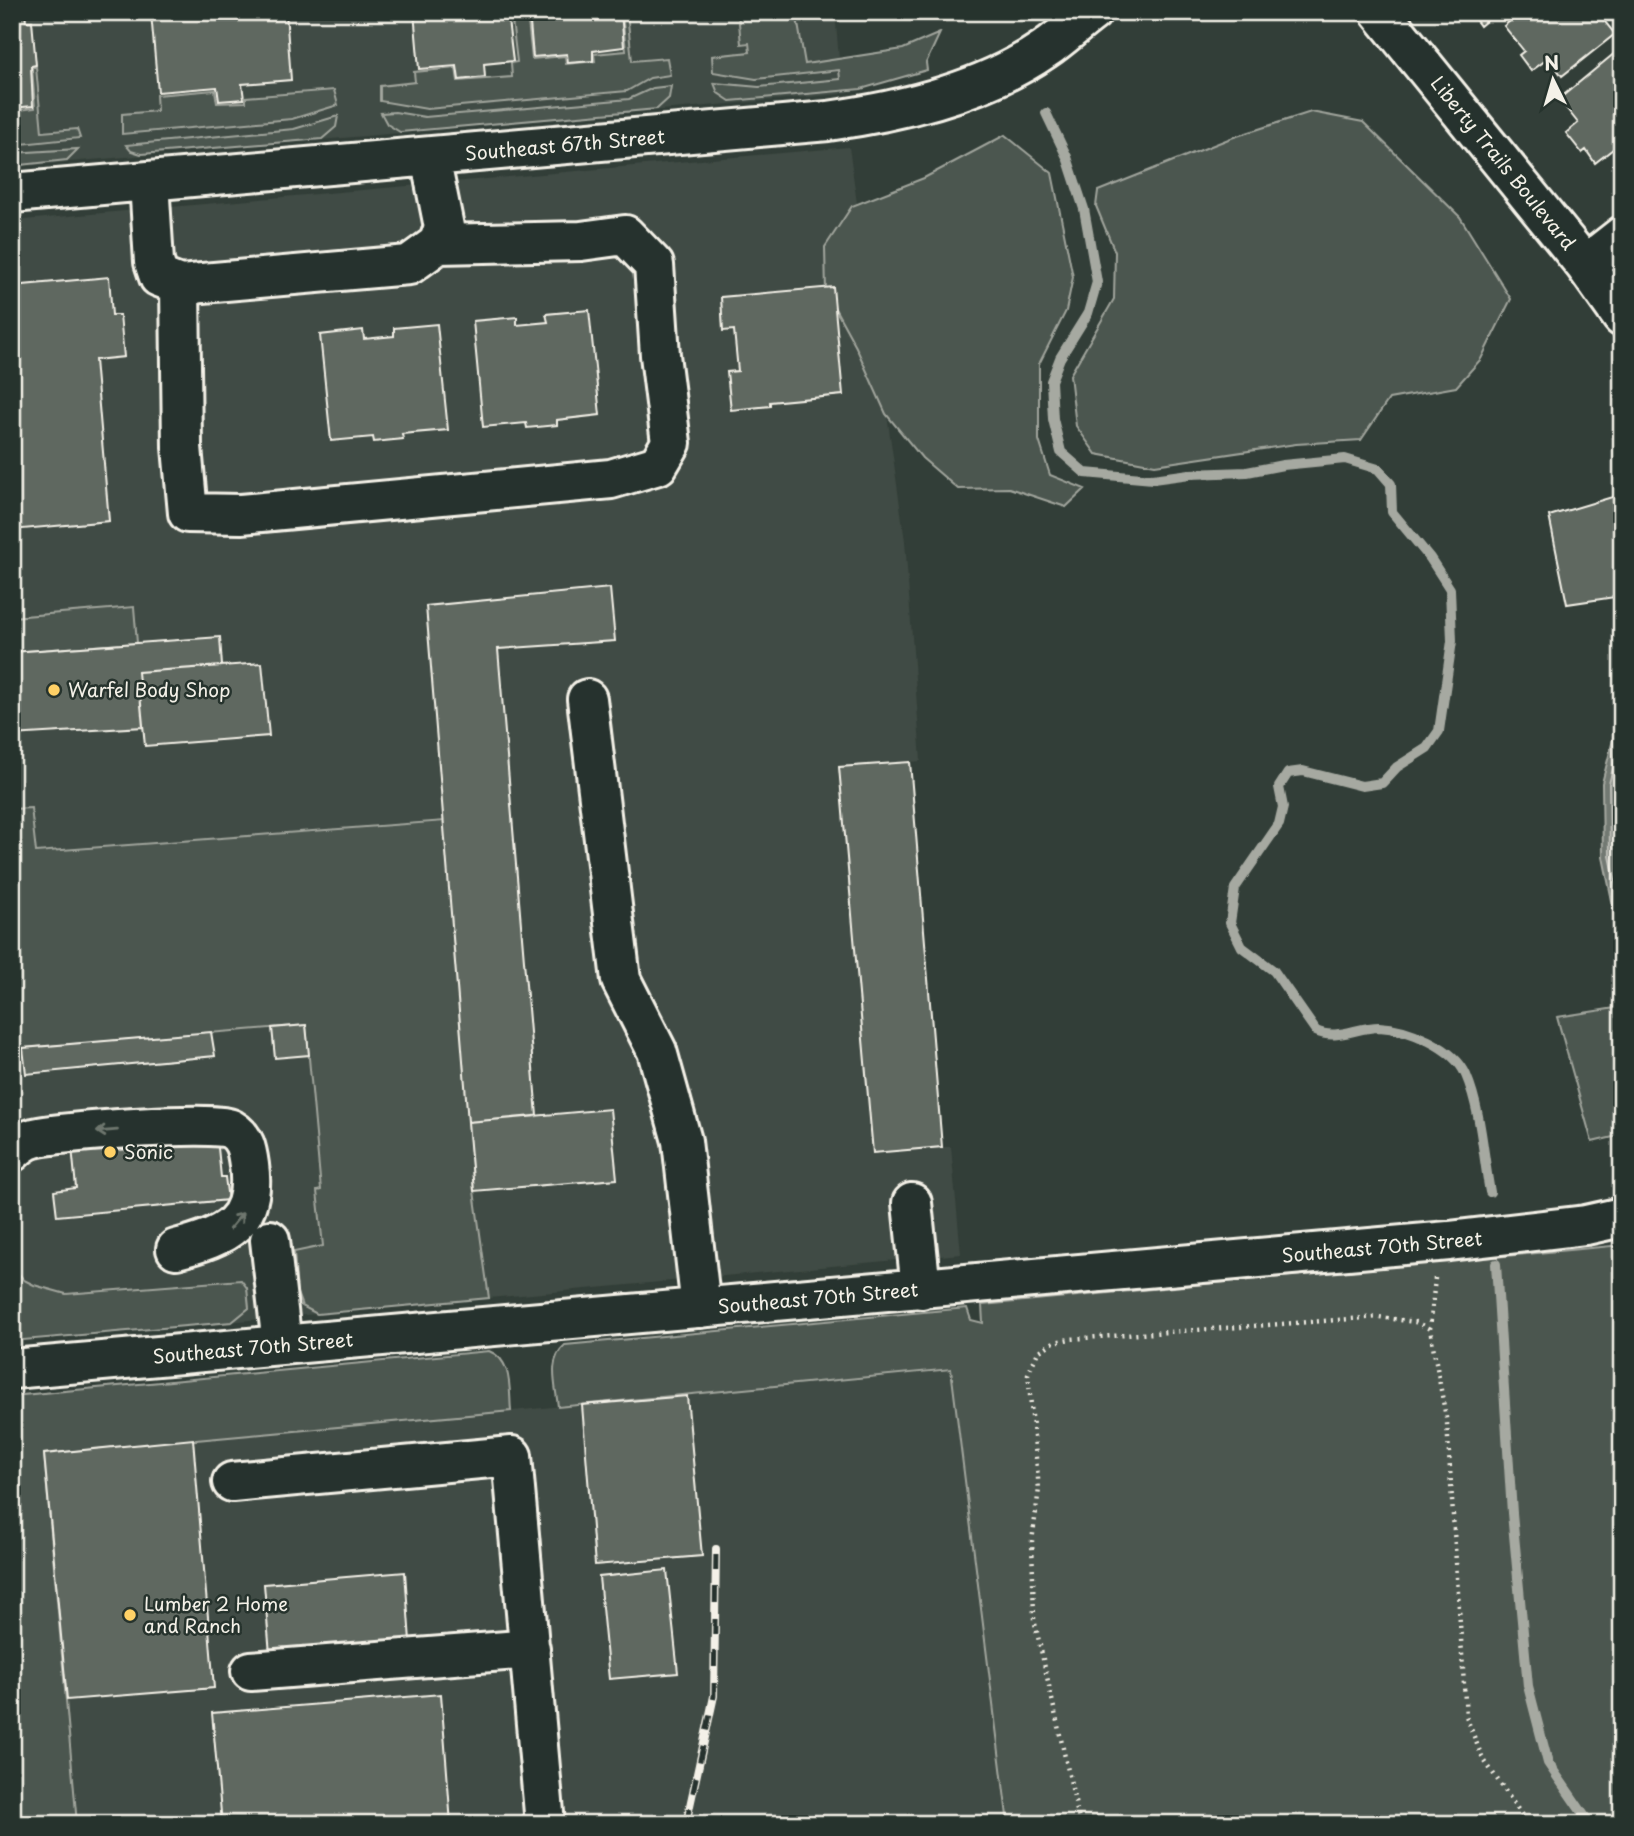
<svg xmlns="http://www.w3.org/2000/svg" width="1634" height="1836" font-family="'Playpen Sans',sans-serif">
  <style>
    .built { fill: #404b44 }
    .green { fill: #4c564f; stroke: #a0a49c; stroke-width: 2 }
    .water { fill: #727972; stroke: #a6a9a1; stroke-width: 2 }
    .lines { fill: none; stroke-linecap: round; stroke-linejoin: round }
    .shore { stroke: #c0c1b9; stroke-width: 2 }
    .stream { stroke: #a6a9a1; stroke-width: 10 }
    .building { fill: #5f6861; stroke: #f4f1e8; stroke-width: 2 }
    .minor-casing { stroke: #f4f1e8; stroke-width: 44 }
    .path { stroke: #f4f1e8; stroke-width: 4.5; stroke-dasharray: 2 5; stroke-linecap: butt }
    .minor { stroke: #26332d; stroke-width: 38 }
    .rail-casing { stroke: #f4f1e8; stroke-width: 8 }
    .rail { stroke: #26332d; stroke-width: 5; stroke-dasharray: 16; stroke-linecap: butt }
    .oneway { stroke: #6e766e }
    .poi-dot { fill: #ffd166; stroke: #26332d; stroke-width: 2.5 }
    .labels { text-anchor: middle; stroke-width: 5; stroke-linejoin: round; paint-order: stroke }
    .street-label { font-size: 19px; fill: #f4f1e8; stroke: #26332d }
    .poi-label { font-size: 19px; fill: #f4f1e8; stroke: #26332d; text-anchor: start }
  </style>
  <rect width="100%" height="100%" fill="#323e38"/>
  <filter id="ink" filterUnits="userSpaceOnUse"><feTurbulence type="fractalNoise" baseFrequency=".0143" numOctaves="2"/><feDisplacementMap in="SourceGraphic" scale="14" xChannelSelector="R" yChannelSelector="G"/><feConvolveMatrix kernelMatrix="1 2 1 2 8 2 1 2 1" color-interpolation-filters="sRGB"/></filter>
  <g filter="url(#ink)">
    <path class="built" d="M12,12h823l7,82 -830,73z
      M849,147l56,394 16,220 -11,1 32,385h9l10,107 -472,44 -15,-107 -29,-370 -433,33v-633z
      M322,1013l29,298 -339,30v-300z
      M489,1351l8,3 9,11 6,46 439,-43 57,456h-996v-428z"/>
    <path class="green" d="M511,12h16l5,47 33,-3 1,8 29,-3 -1,-7 32,-3 -4,-39h5l5,49 35,-3 3,17 -20,3 -23,13 -200,18 -47,-8v-15l35,-4 -1,-10 42,-4 2,13 54,-4 -1,-14 6,-1z
      M738,12h58l9,52 98,-15 37,-16 -14,30 1,7 -66,19 -131,12 -12,-8 -4,-10 45,4 81,-8 -1,-9 -83,9 -43,-7 -1,-16 38,-4 -1,-9 -8,1z
      M32,67h4l6,65 35,-3 3,9 -68,7v-34l23,-3z
      M671,86l-2,12 -12,11 -257,23 -13,-8 -6,-11 14,-1 30,5 204,-18 24,-11z
      M215,90l2,13 29,-1v-5l88,-7 4,15 -46,14 -170,15v-20l35,-3 -1,-16z
      M1311,112l52,10 97,95 51,82 -30,60 -25,28 -67,12 -28,41 -65,4 -141,21 -59,-11 -20,-28 -6,-51 44,-76 1,-47 -19,-46 2,-15 133,-53z
      M338,116l-2,11 -14,12 -181,15 -10,-3 -5,-6 168,-16z
      M1005,135l47,38 21,104 -7,34 -27,53v76l11,35 35,14 -19,18 -57,-19 -51,1 -36,-31 -36,-44 -30,-67 -30,-55 -1,-45 27,-41 72,-28z
      M78,149l-11,11 -55,6v-13z
      M134,607l3,36 -125,9v-35z
      M31,808l5,44 409,-31 29,370 15,107 -172,16 -15,-8 -5,-13 -3,-41 29,-6 -6,-55 4,-1 -15,-165 -294,24v-240z
      M1622,1007v128l-30,7 -35,-125z
      M1622,1245v579h-614l-57,-455 -393,38c-2,-21 -11,-47 7,-62l402,-37 4,12 12,3 -1,-18z
      M12,1266l12,14 10,5 32,9 175,-14 6,8 2,20 -17,14 -220,19z
      M489,1351c24,9 20,39 22,60l-467,43 33,370h-65v-428z"/>
    <path class="water" d="M1622,704v219l-6,-3 -13,-63 -1,-74z"/>
    <g class="lines">
      <path class="shore" d="M1622,733l-13,51 1,72 12,55
        M1622,768l-5,17 5,83"/>
      <path class="stream" d="M1046,113l21,44 17,52 13,73 -9,31 -28,45 -9,23 2,38 8,33 24,21 68,6 37,-5 57,-2 36,-7 62,-6 33,10 13,15 1,28 38,46 20,31 2,52 -13,90 -12,17 -30,19 -15,16 -20,3 -59,-15 -15,2 -9,14 4,20 -4,17 -44,64 -5,35 12,24 32,24 42,60c20,10 41,-4 63,-4 28,1 75,20 87,48 15,35 17,80 24,117
        M1496,1264l16,249 16,173 20,77 42,61"/>
    </g>
    <path class="building" d="M12,12h13l1,9h6l4,44 -5,1 2,40 -21,2z
      M286,12l5,68 -49,4 2,15 -25,2 -2,-14 -59,5 -7,-79z
      M414,12h93l6,49 -29,3 1,13 -26,3 -2,-14 -38,3z
      M529,12h92l3,35 -31,4v10l-25,2 -1,-9 -34,3z
      M1470,12h27l-17,14z
      M1521,12h76l18,22 -53,42 -13,-18 -18,13 -12,-16 5,-4 -20,-25z
      M1622,47v95l-27,21 -9,-13 -4,3 -16,-20 12,-10 -19,-24z
      M109,277l3,38h8l4,42 -29,3 14,161 -97,9v-244z
      M833,287l10,108 -73,7v4l-39,4 -4,-38 11,-1 -4,-41 -11,1 -2,-34z
      M589,310l11,105 -43,5v5l-30,3 -1,-5 -43,4 -10,-106 44,-4v8l31,-3 -2,-8z
      M437,324l11,106 -46,4 1,5 -29,3 -1,-5 -42,4 -11,-106 43,-5 1,9 30,-3v-8z
      M1622,494v102l-55,8 -18,-88z
      M610,588l5,53 -117,8 39,467 -69,6 -42,-516z
      M220,637l2,29 -84,6 5,55 -131,8v-83z
      M262,663l7,73 -124,10 -7,-74z
      M910,762l32,385 -69,6 -34,-386z
      M306,1025l3,30 -34,3 -3,-30z
      M211,1032l4,24 -189,18 -3,-26z
      M610,1109l7,70 -143,12 -6,-69z
      M217,1138l4,39h4l3,23 -171,16 -3,-25 22,-3 -4,-41z
      M687,1396l15,160 -107,9 -13,-160z
      M193,1439l21,249 -147,12 -23,-246z
      M667,1570l11,103 -69,6 -10,-102z
      M405,1572l5,69 -140,13 -6,-70z
      M441,1694l10,130h-229l-10,-111z"/>
    <g class="lines">
      <g class="minor-casing">
        <path id="minor" d="M1380,12l205,253 37,52
          M149,182l5,80 5,15 21,8 229,-20 29,-21 6,-17 -14,-70
          M12,193l816,-72c73,-10 155,-29 217,-72 16,-11 31,-25 47,-37
          M1585,265l37,-29
          M180,285l2,162 6,66 53,1 370,-35 47,-14 13,-22 -11,-88 -6,-90 -29,-30 -44,6 -143,3
          M587,699l34,281 36,71 25,90 19,167
          M12,1152c6,-6 14,-12 22,-14 21,-6 183,-18 197,-9 14,8 16,21 18,36 8,58 -23,71 -73,84
          M912,1203l9,86
          M270,1240l12,105
          M12,1369l1437,-128 137,-16 36,-8
          M232,1482l280,-26 33,368
          M251,1671l279,-22"/>
      </g>
      <path class="path" d="M1435,1278l-5,51 17,94 19,293 16,41 46,67
        M1080,1824l-46,-205 -2,-78 7,-52 -11,-115 10,-22 16,-10 16,-3 309,-22 36,5 15,7"/>
      <use href="#minor" class="minor"/>
      <g class="rail-casing">
        <path id="rail" d="M686,1824l28,-128 2,-147"/>
      </g>
      <use href="#rail" class="rail"/>
    </g>
    <defs><path id="oneway-shaft" d="M-6 0H5M1.5-3L5.5 0L1.5 3" fill="none" stroke-width="1.6" stroke-linecap="round" stroke-linejoin="round" transform="scale(1.75)"/></defs>
    <g class="oneway">
      <use href="#oneway-shaft" transform="translate(107 1131) rotate(175)"/>
      <use href="#oneway-shaft" transform="translate(236 1221) rotate(-50)"/>
    </g>
  </g>
  <g class="poi-dot">
    <circle cx="54" cy="690" r="7"/>
    <circle cx="110" cy="1152" r="7"/>
    <circle cx="130" cy="1615" r="7"/>
  </g>
  <g class="labels">
    <g class="street-label">
      <text transform="translate(565 145) rotate(-5)" y="7">Southeast 67th Street</text>
      <text transform="translate(1503 163) rotate(51)" y="7">Liberty Trails Boulevard</text>
      <text transform="translate(1382 1247) rotate(-5)" y="7">Southeast 70th Street</text>
      <text transform="translate(818 1298) rotate(-5)" y="7">Southeast 70th Street</text>
      <text transform="translate(253 1348) rotate(-5)" y="7">Southeast 70th Street</text>
    </g>
    <g class="poi-label">
      <text x="68" y="697">Warfel Body Shop</text>
      <text x="124" y="1159">Sonic</text>
      <text x="144" y="1611">Lumber 2 Home<tspan x="144" dy="22">and Ranch</tspan></text>
    </g>
  </g>
  <rect width="1634" height="1836" fill="none" stroke="#26332d" stroke-width="42"/>
  <rect x="21" y="21" width="1592" height="1794" fill="none" stroke="#f4f1e8" stroke-width="2.5" filter="url(#ink)"/>
  <g transform="translate(1553 80) rotate(355)" stroke="#26332d" stroke-width="5" paint-order="stroke">
  <path d="M0-5L12 26L0 18L-12 26Z" fill="#f4f1e8"/>
  <text y="-10" font-size="19" font-weight="bold" text-anchor="middle" fill="#f4f1e8">N</text>
  </g>
</svg>
